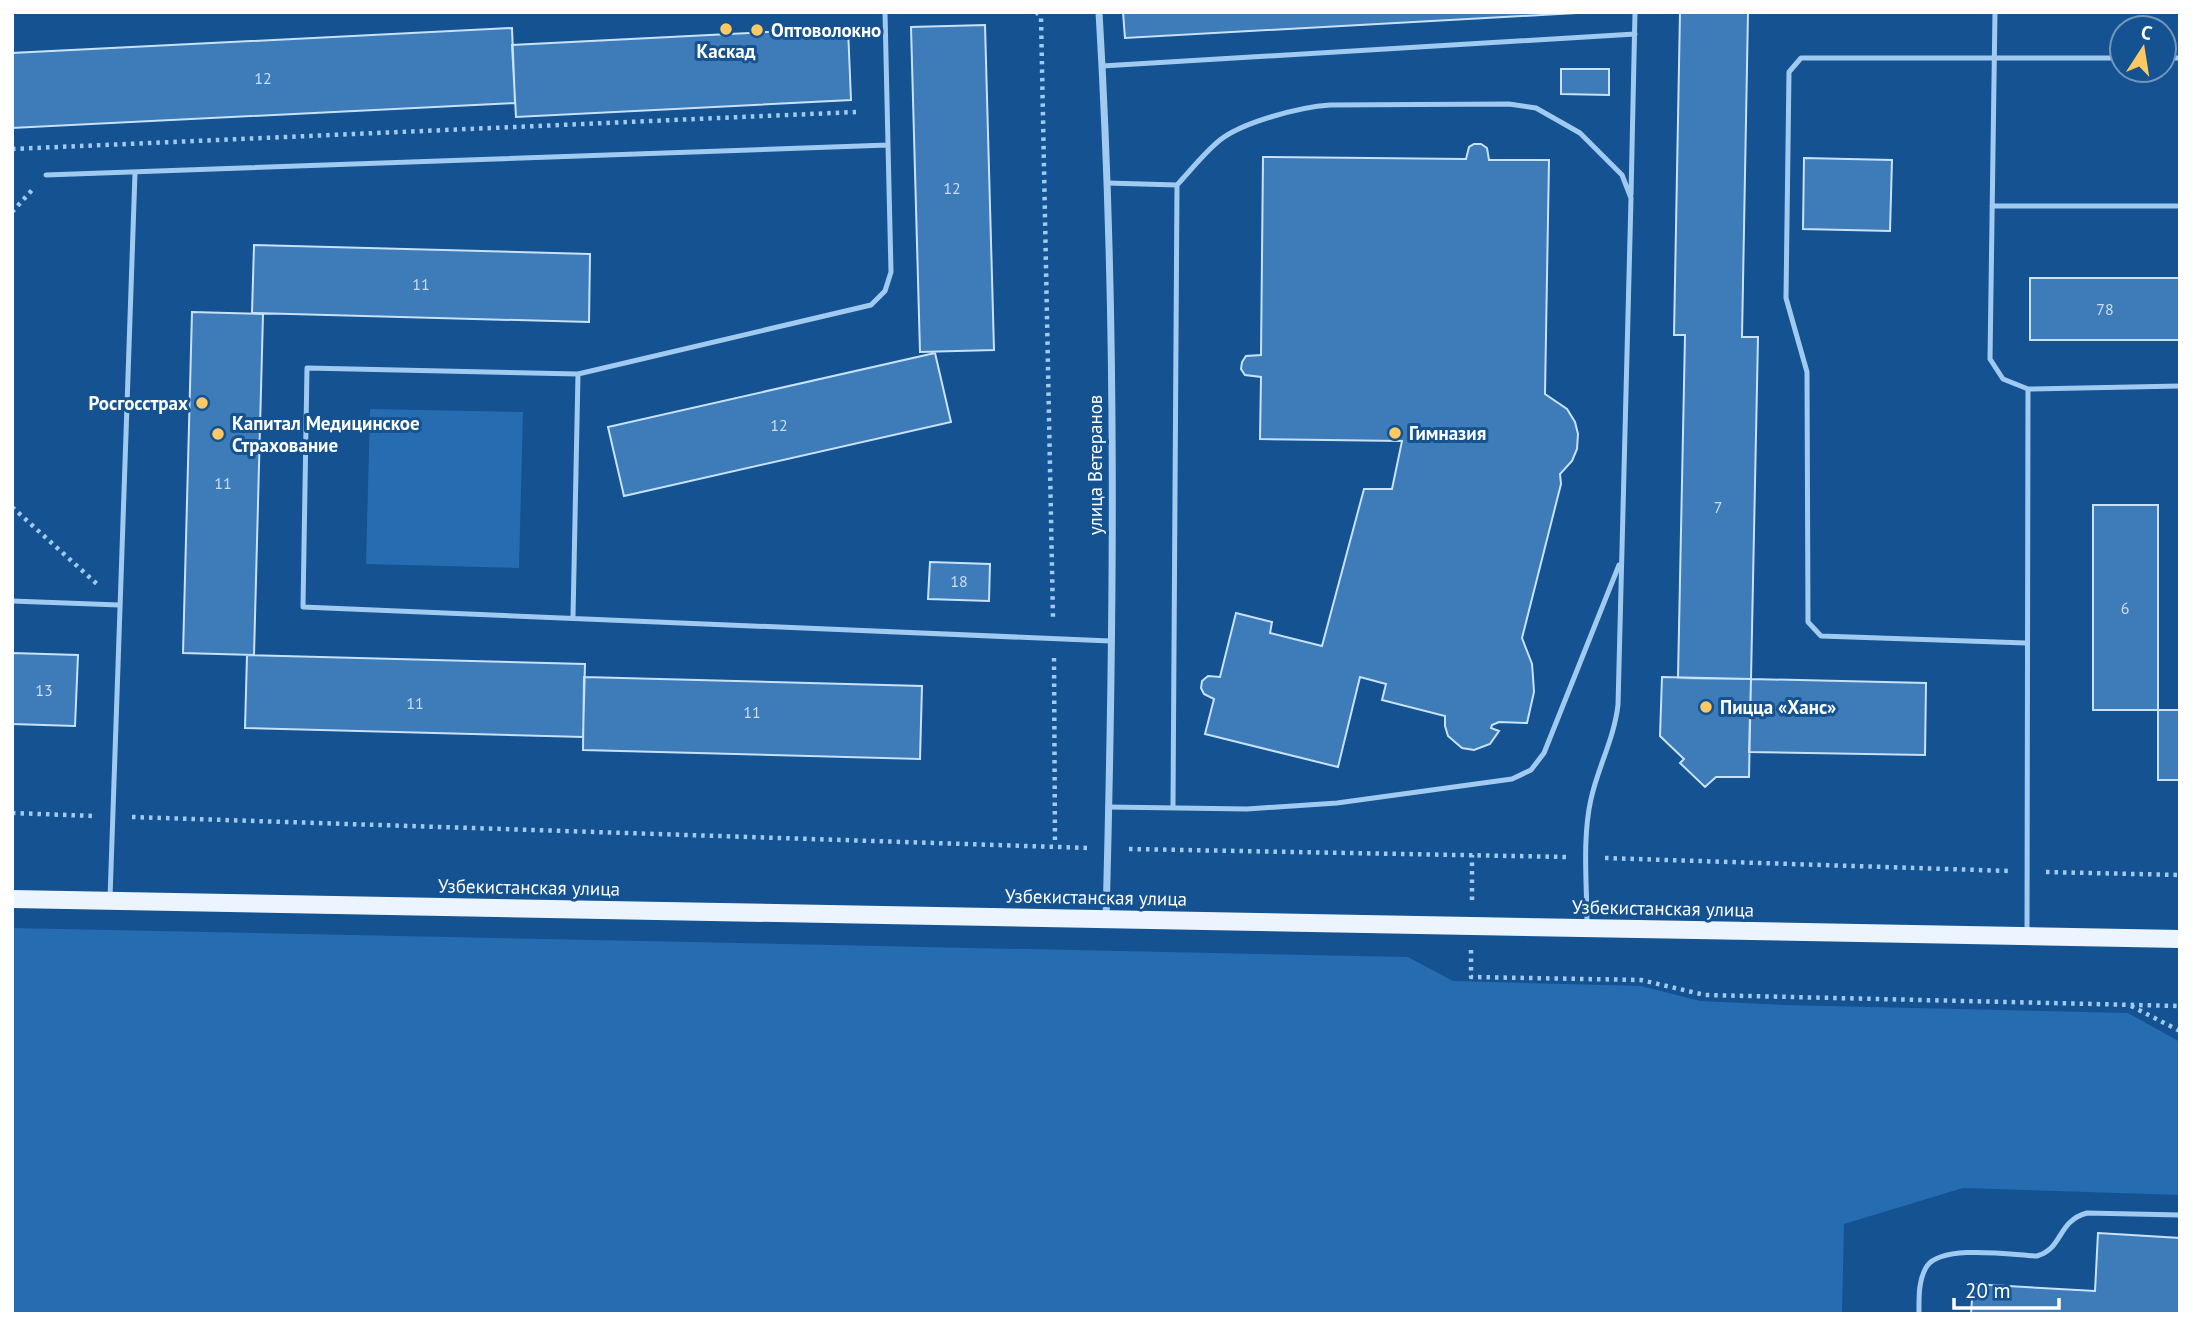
<svg xmlns="http://www.w3.org/2000/svg" width="2192" height="1326" font-family="'PT Sans',sans-serif">
  <style>
    .green { fill: #266cb0 }
    .building { fill: #3d7bb9; stroke: #c8e2fc; stroke-width: 2 }
    .lines { fill: none; stroke-linecap: round; stroke-linejoin: round }
    .path { stroke: #a1caf1; stroke-width: 4.5; stroke-dasharray: 3.5 5; stroke-linecap: butt }
    .service { stroke: #a1caf1; stroke-width: 5 }
    .minor { stroke: #a1caf1; stroke-width: 7 }
    .primary { stroke: #ebf4ff; stroke-width: 18 }
    .poi-dot { fill: #ffc961; stroke: #145291; stroke-width: 2.5 }
    .labels { text-anchor: middle; stroke-width: 6; stroke-linejoin: round; paint-order: stroke }
    .number-label { font-size: 16px; fill: #cedeee }
    .poi-label { font-size: 19px; font-weight: bold; fill: #fff; stroke: #145291; text-anchor: start }
    .street-label { font-size: 19px; fill: #fff; stroke: #145291 }
  </style>
  <rect width="100%" height="100%" fill="#145291"/>
  <path class="green" d="M370,409l153,3 -4,156 -153,-4z
    M12,928l1396,29 45,24 188,5 59,15 84,4 344,8 52,29v153l-217,-7 -119,36 -2,90h-1830z"/>
  <path class="building" d="M1123,12h472l-470,26z
    M1680,12h68l-6,325h16l-7,342 -73,-1 7,-343h-11z
    M985,25l9,325 -74,2 -9,-325z
    M512,28l3,75 -503,25v-75z
    M848,28l3,72 -335,17 -4,-72z
    M1561,69h48v26l-48,-1z
    M1474,144h7l6,4 2,12h60l-4,234 22,15 8,13 3,12 -1,15 -5,12 -12,13 1,10 -39,154 10,26 1,13 1,15 -7,31 -28,-1 -7,3 -1,3 8,3 -9,13 -16,6 -12,-2 -14,-12 -3,-10v-10l-63,-16 4,-16 -26,-7 -22,90 -133,-33 9,-35 -10,-5 -3,-6 1,-7 6,-5 12,1 16,-64 36,9 -2,11 52,13 42,-157h28l10,-48 -142,-2 1,-62 -16,-2 -4,-6 1,-7 4,-6 15,-1 2,-198 203,2 3,-12z
    M1804,158l88,2 -2,71 -87,-2z
    M254,245l336,9 -1,68 -337,-9z
    M2030,278h150v62h-150z
    M192,312l71,2 -9,341 -71,-2z
    M935,353l16,69 -327,74 -16,-69z
    M2093,505h65v205h-65z
    M930,562l60,2 -1,37 -61,-2z
    M12,653l66,2 -3,71 -63,-2z
    M247,655l338,9 -2,73 -338,-9z
    M584,677l338,9 -2,73 -337,-9z
    M1662,677l89,2 -2,98h-33l-11,10 -25,-24 4,-4 -24,-23z
    M1751,679l175,4 -1,72 -176,-3z
    M2158,710h22v70h-22z
    M2098,1233l82,5v76h-209l2,-30 122,7z"/>
  <g class="lines">
    <path class="path" d="M1036,12l5,5 12,601
      M12,149l844,-37
      M12,212l21,-23
      M12,507l85,77
      M1054,658l1,187
      M12,813l83,3
      M132,817l957,31
      M1129,849l439,8
      M1605,858l404,13
      M2046,872l134,3
      M1472,900v-45
      M1471,950v27l170,3 64,15 475,11
      M2131,1006l49,25"/>
    <path class="service" d="M1995,12l-5,347 13,20 25,10 -1,544
      M2164,58h16
      M1102,66l533,-32
      M888,145l3,127 -6,19 -14,14 -293,69 -271,-6 -4,239 807,34
      M46,175l842,-30 -3,-133
      M1107,183l70,2c14,-15 27,-32 43,-45 23,-18 80,-33 110,-35l179,-1 27,4 44,25 42,42 9,23 -13,507c-4,34 -20,62 -27,94 -9,40 -4,85 -4,126
      M1631,195l4,-183
      M1992,206h188
      M2028,389l152,-3
      M12,601l107,4
      M573,617l5,-243
      M2026,643l-205,-7 -13,-14 -1,-250 -21,-74 3,-226 12,-14h321
      M1108,807l139,2 90,-6 175,-24 19,-9 13,-17 75,-188
      M1173,807l4,-622
      M110,898l25,-725
      M1919,1314c0,-16 -1,-34 8,-48 16,-22 85,-11 110,-10 26,-7 20,-35 50,-43l93,2"/>
    <path class="minor" d="M1099,12c18,301 15,604 7,906"/>
    <path class="primary" d="M12,899l2168,40"/>
  </g>
  <g class="poi-dot">
    <circle cx="726" cy="29" r="7"/>
    <circle cx="757" cy="30" r="7"/>
    <circle cx="202" cy="403" r="7"/>
    <circle cx="1395" cy="433" r="7"/>
    <circle cx="218" cy="434" r="7"/>
    <circle cx="1706" cy="707" r="7"/>
  </g>
  <g class="labels">
    <g class="number-label">
      <text x="263" y="84">12</text>
      <text x="952" y="194">12</text>
      <text x="421" y="290">11</text>
      <text x="2105" y="315">78</text>
      <text x="779" y="431">12</text>
      <text x="223" y="489">11</text>
      <text x="1718" y="513">7</text>
      <text x="959" y="587">18</text>
      <text x="2125" y="614">6</text>
      <text x="44" y="696">13</text>
      <text x="415" y="709">11</text>
      <text x="752" y="718">11</text>
    </g>
    <g class="poi-label">
      <text x="771" y="37">Оптоволокно</text>
      <text x="726" y="58" text-anchor="middle">Каскад</text>
      <text x="188" y="410" text-anchor="end">Росгосстрах</text>
      <text x="232" y="430">Капитал Медицинское<tspan x="232" dy="22">Страхование</tspan></text>
      <text x="1409" y="440">Гимназия</text>
      <text x="1720" y="714">Пицца «Ханс»</text>
    </g>
    <g class="street-label">
      <text transform="translate(1095 465) rotate(-90)" y="7">улица Ветеранов</text>
      <text transform="translate(529 887) rotate(1)" y="7">Узбекистанская улица</text>
      <text transform="translate(1096 897) rotate(1)" y="7">Узбекистанская улица</text>
      <text transform="translate(1663 908) rotate(1)" y="7">Узбекистанская улица</text>
    </g>
  </g>
  <rect width="2192" height="1326" fill="none" stroke="#ffffff" stroke-width="28"/>
  <g transform="translate(2143 49) rotate(12)"><circle r="33" fill="#145291" stroke="#7297bd" stroke-width="2"/>
  <path d="M0-5L12 26L0 18L-12 26Z" fill="#ffc961"/>
  <text y="-10" font-size="19" font-weight="bold" text-anchor="middle" fill="#ffffff">С</text>
  </g>
  <path d="M1954 1298v10h105v-10" fill="none" stroke="#ffffff" stroke-width="3.5"/>
  <text x="1965" y="1298" font-size="21" fill="#ffffff" stroke="#145291" stroke-width="5" paint-order="stroke">20 m</text>
</svg>
